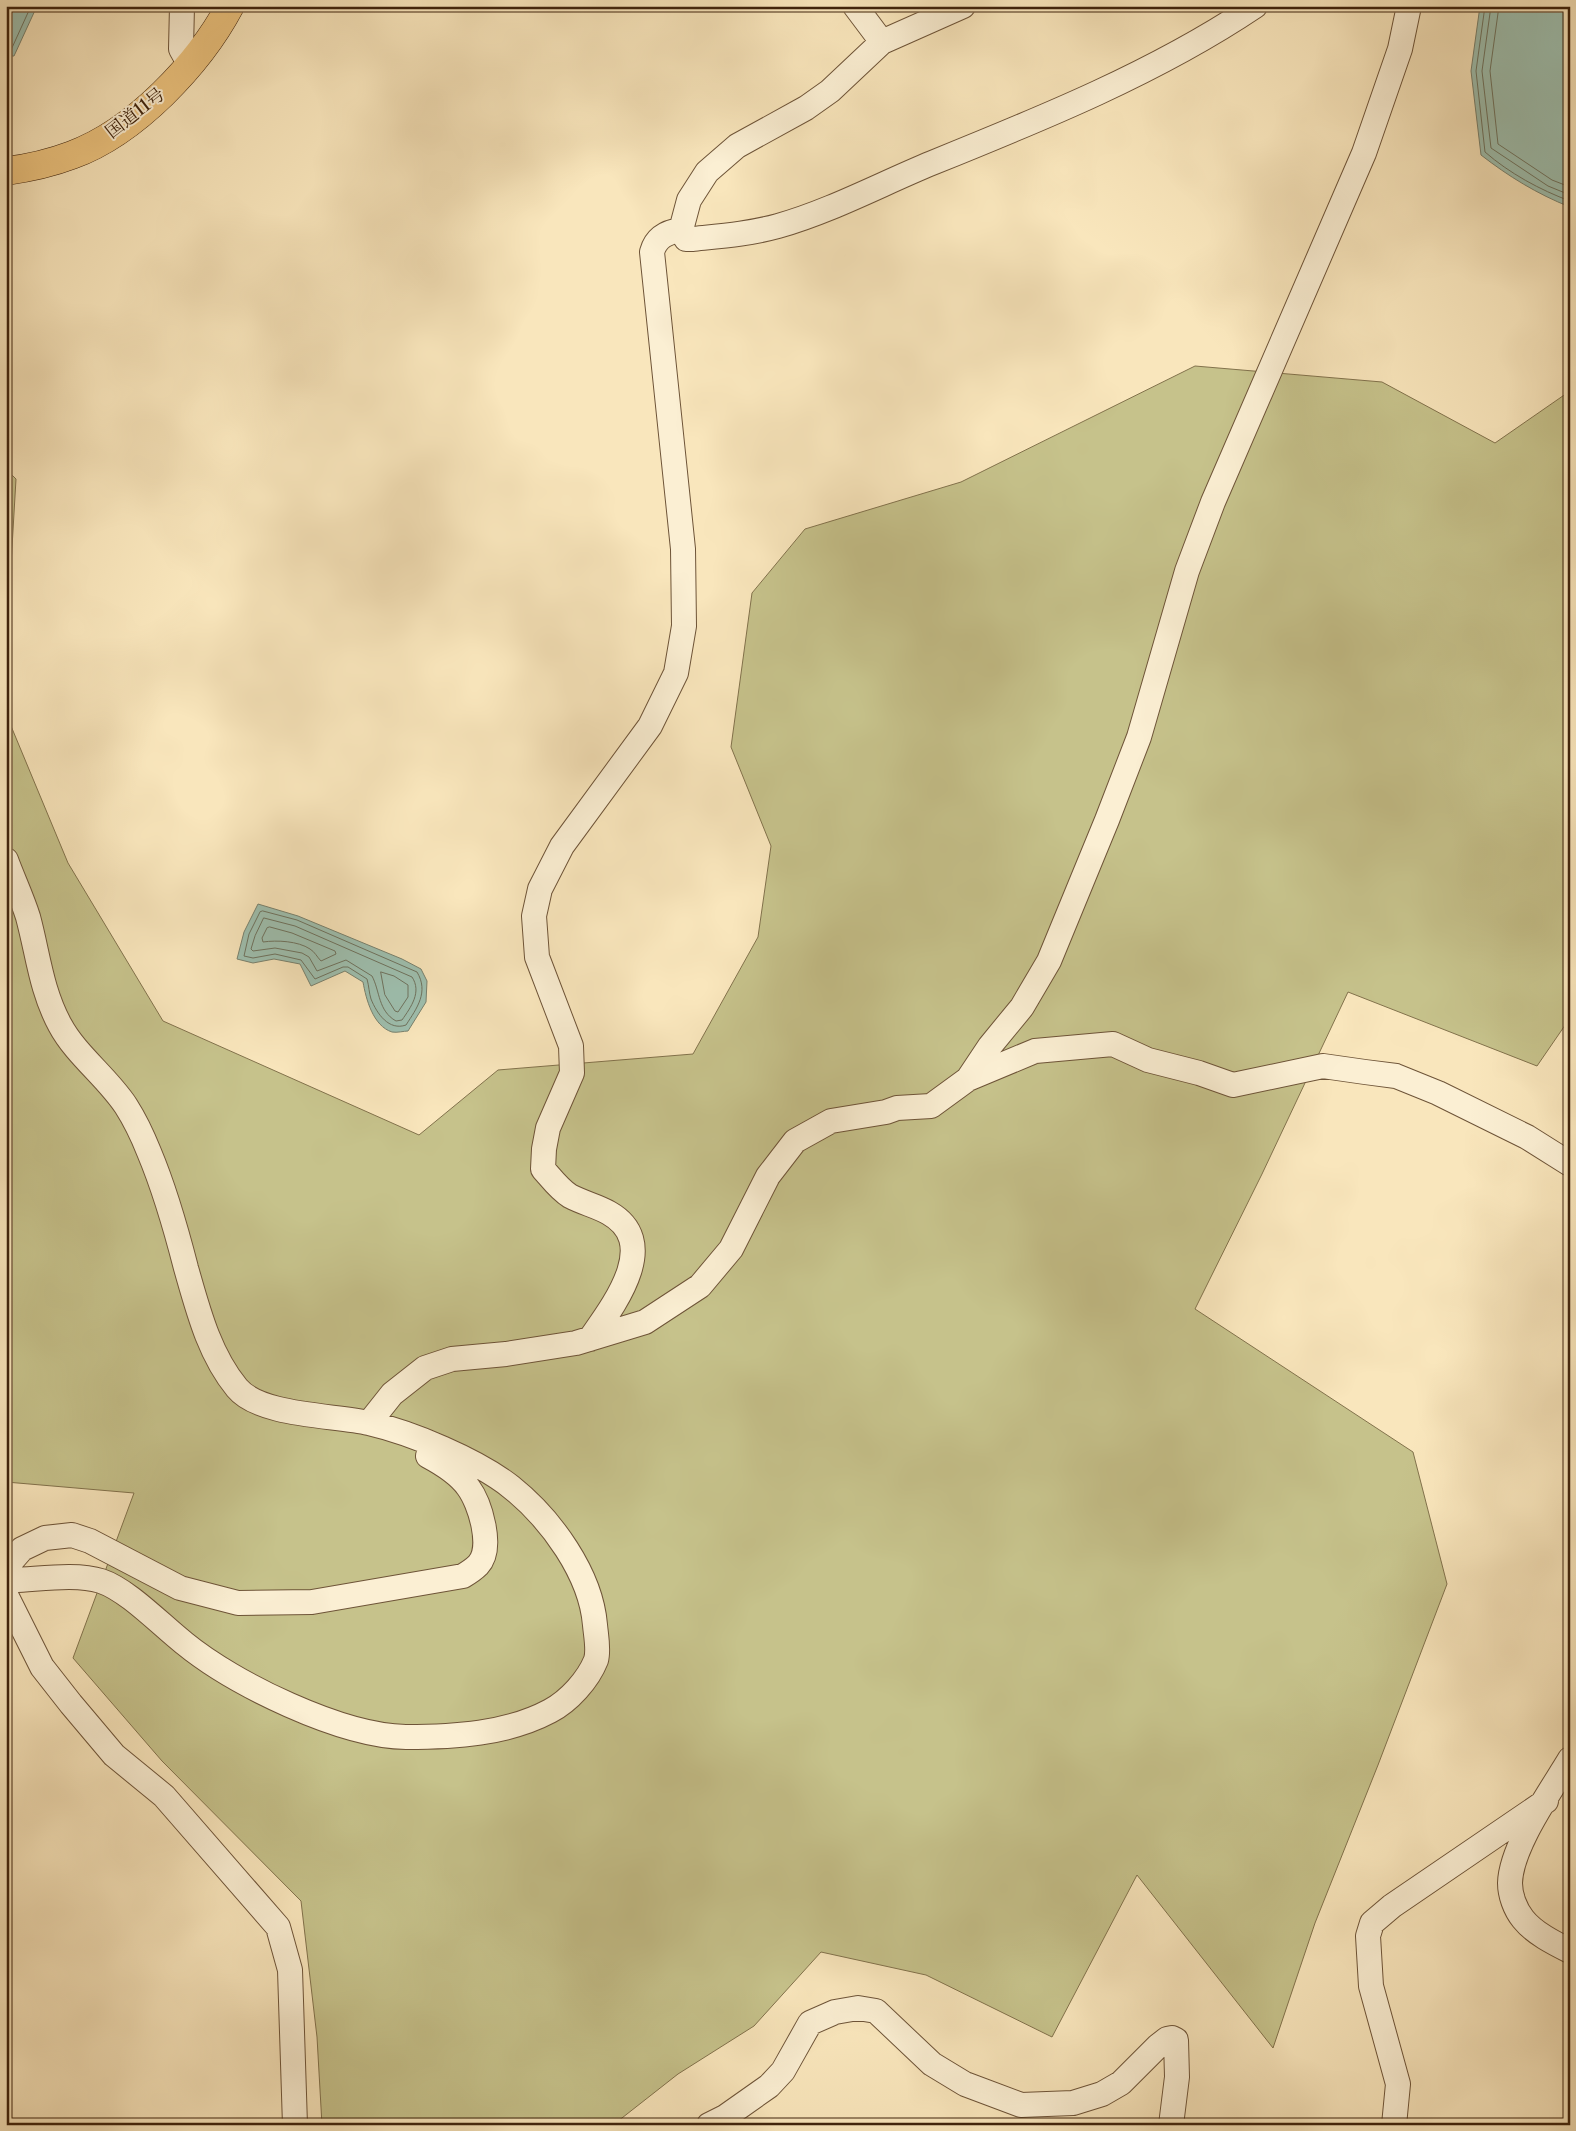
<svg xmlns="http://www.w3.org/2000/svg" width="1576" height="2131" font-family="'Libre Caslon Text','Noto Serif JP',serif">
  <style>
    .green { fill: #c6c28b; stroke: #82724c }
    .water { fill: #9ec0b0; stroke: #78816e }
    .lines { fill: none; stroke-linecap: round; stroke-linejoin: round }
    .shore { stroke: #6e725e; stroke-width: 1 }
    .minor-casing { stroke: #6e5438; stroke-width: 26 }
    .highway-casing { stroke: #3f230c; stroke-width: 29 }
    .minor { stroke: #fbefd3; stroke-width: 24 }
    .highway { stroke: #ecc37e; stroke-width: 28 }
    .labels { text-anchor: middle; stroke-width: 4; stroke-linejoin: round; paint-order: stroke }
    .street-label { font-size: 18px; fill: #3f230c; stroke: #fbefd3 }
  </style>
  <rect width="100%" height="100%" fill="#f9e6bc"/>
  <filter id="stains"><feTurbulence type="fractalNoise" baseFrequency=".004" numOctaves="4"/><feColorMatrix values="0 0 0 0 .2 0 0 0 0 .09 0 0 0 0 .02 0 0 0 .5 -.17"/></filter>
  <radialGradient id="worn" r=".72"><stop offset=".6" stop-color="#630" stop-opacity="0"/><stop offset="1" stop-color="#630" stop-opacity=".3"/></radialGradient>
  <path class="green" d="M1195,366l187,16 113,61 75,-52v627l-33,48 -189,-74 -86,182 -67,135 218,143 34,132 -69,181 -63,158 -42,125 -136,-173 -85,162 -126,-62 -105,-23 -67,74 -76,48 -65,51h-291l-5,-88 -16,-136 -139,-140 -89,-103 61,-165 -128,-11v-768l62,149 95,158 256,114 79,-65 195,-16 65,-117 13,-91 -40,-99 21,-154 53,-64 156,-47z
    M6,469l10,10 -10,171z"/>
  <path class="water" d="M6,6h31l-23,50h-8z
    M1480,6h90v201c-33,-13 -62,-31 -89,-52l-10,-84z
    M258,904l40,12 104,43 19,10 6,12 -1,21 -18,29c-4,0 -11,2 -16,1 -19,-6 -26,-33 -29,-50l-18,-11 -34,15 -11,-22 -26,-5 -21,4 -16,-4 7,-27z"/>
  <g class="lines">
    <path class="shore" d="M1485,6l-9,65 9,81c24,21 55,38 85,49
      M1491,6l-9,65 9,77 57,38 22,9
      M1499,6l-9,65 8,73 54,36 18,7
      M6,51l5,-1 20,-44
      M263,911l34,9 120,52c12,20 0,36 -11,53 -17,6 -29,-11 -35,-26 -2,-6 -2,-13 -4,-20l-19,-12h-5l-28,12 -14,-19 -26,-6 -22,4 -9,-2 5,-22 11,-22z
      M264,918l31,8 117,51c10,15 -1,30 -10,43l-6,1c-18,-10 -16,-30 -24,-45l-26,-16 -29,11 -8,-14 -7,-4 -27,-5 -22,3 -2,-2 4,-13z
      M270,927l22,6 43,18 1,3 -15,7c-4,-4 -6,-9 -11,-12 -12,-8 -33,-9 -47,-7l-1,-4 5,-10z
      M381,972l13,4 14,9v12l-10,15 -3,-1 -10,-16z"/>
    <g class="minor-casing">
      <path id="minor" d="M182,6l-1,43 9,16
        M855,6l27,36
        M963,6l-81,36 -52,49 -24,17 -69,38 -30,26 -18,28 -8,30 5,9h6c29,-3 57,-5 86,-13 53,-15 103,-42 154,-63 109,-44 225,-91 323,-157
        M6,860c7,19 16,38 22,57 10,37 13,73 32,108 16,30 47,52 66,81 9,14 17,31 23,46 16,38 27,77 37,116 12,42 23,86 51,120 23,28 97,27 132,35 43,10 108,37 142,64 40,32 80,87 84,138 1,11 4,25 1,35 -8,20 -27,41 -46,51 -43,23 -96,26 -144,26 -65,-1 -172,-53 -222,-94 -23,-18 -56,-53 -83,-62 -24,-8 -61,-2 -87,-1l-8,2
        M968,1079l67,-28 78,-7 35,16 51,13 34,12 90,-19 42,6 31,4 42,17 89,44 43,27
        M590,1339c23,-33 72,-96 19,-126 -12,-7 -26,-10 -39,-17 -10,-6 -19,-18 -27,-27l1,-20 4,-21 24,-55 -1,-27 -34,-89 -3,-41 6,-27 22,-43 88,-120 26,-53 8,-47 -1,-77 -31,-297c4,-14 14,-20 29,-22
        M369,1423l23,-29 33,-26 27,-9 54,-5 70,-11 69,-21 55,-36 31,-37 37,-73 27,-35 36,-20 55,-9 11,-4 34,-2 37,-27 22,-33 32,-39 27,-46 58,-141 32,-83 48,-166 26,-69 151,-349 36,-104 9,-43
        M6,1571l2,-6 14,-16 23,-11 27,-3 18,6 90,47 58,15 74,-1 151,-26c5,-3 11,-7 15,-11 16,-17 2,-62 -10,-78 -10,-14 -25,-23 -40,-31
        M6,1595l36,72 29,37 43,51 50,41 114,131 12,43 5,155
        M1570,1759c-19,32 -59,87 -60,124 0,12 5,26 13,36 11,14 31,24 47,32
        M709,2125l16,-8 44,-31 14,-15 27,-48 25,-11 23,-4 18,3 56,53 33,20 56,21 52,-2 29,-9 19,-11 37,-37 9,-7 5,-1 4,2 1,37 -6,48
        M1394,2125l4,-41 -27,-98 -3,-50 4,-13 20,-17 154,-105"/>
    </g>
    <g class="highway-casing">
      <path id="highway" d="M6,171c23,-3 45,-8 66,-16 63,-23 127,-91 158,-149"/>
    </g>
    <use href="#minor" class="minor"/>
    <use href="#highway" class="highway"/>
  </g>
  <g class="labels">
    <g class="street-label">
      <text transform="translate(135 113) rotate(-38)" y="6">国道11号</text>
    </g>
  </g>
  <rect width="1576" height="2131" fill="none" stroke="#f9e6bc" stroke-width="25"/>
  <rect x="8" y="8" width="1561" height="2116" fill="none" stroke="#3f230c" stroke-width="2.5"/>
  <rect x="12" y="12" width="1551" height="2106" fill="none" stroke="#3f230c"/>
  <rect width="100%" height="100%" filter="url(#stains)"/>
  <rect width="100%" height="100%" fill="url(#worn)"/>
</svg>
